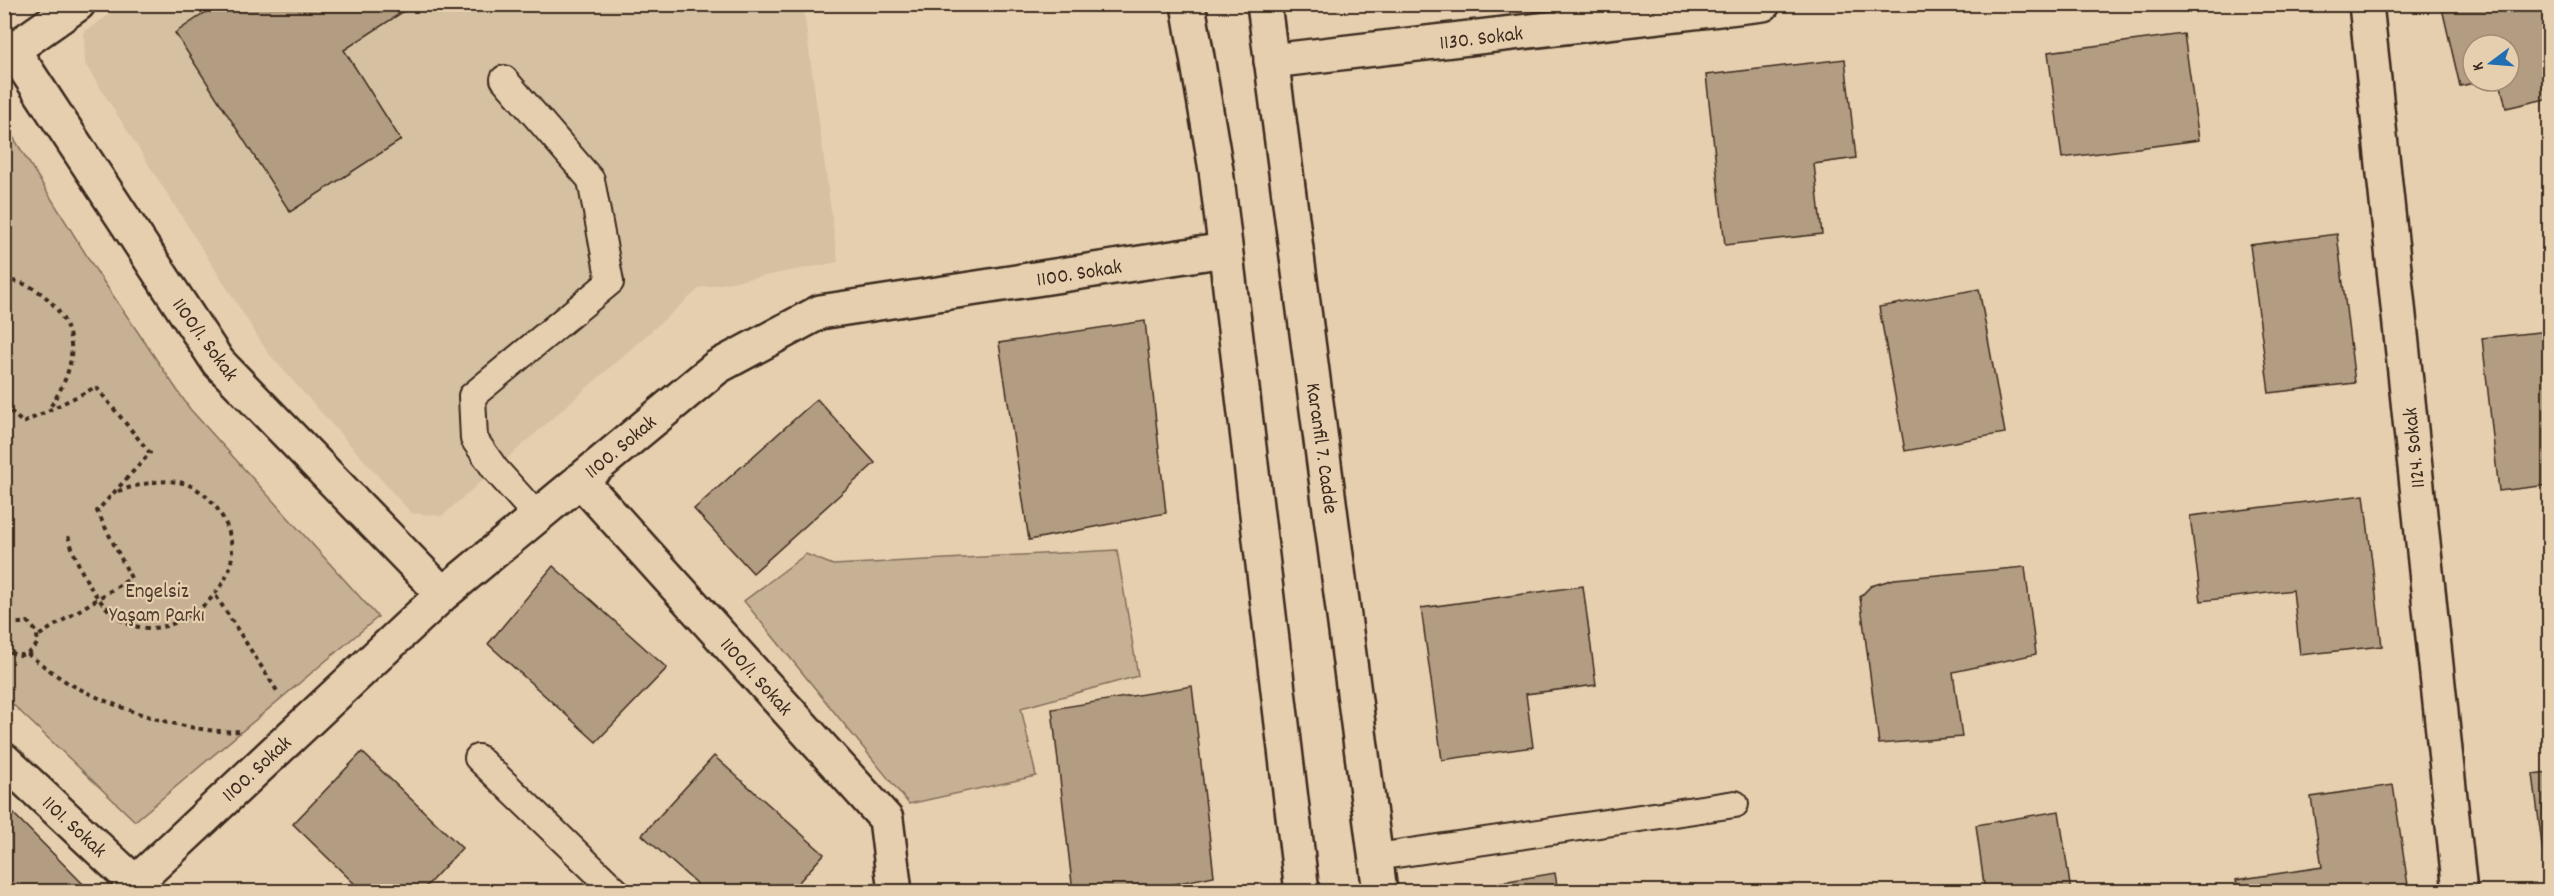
<svg xmlns="http://www.w3.org/2000/svg" width="2554" height="896" font-family="Dekko,sans-serif">
  <style>
    .built { fill: #d6c0a2 }
    .green { fill: #c7b195; stroke: #816e5a; stroke-width: 1.5 }
    .building { fill: #b29c82; stroke: #3b2a1e; stroke-width: 1.5 }
    .lines { fill: none; stroke-linecap: round; stroke-linejoin: round }
    .lane-casing { stroke: #3b2a1e; stroke-width: 30 }
    .street-casing { stroke: #3b2a1e; stroke-width: 38 }
    .secondary-casing { stroke: #3b2a1e; stroke-width: 38 }
    .path { stroke: #3b2a1e; stroke-width: 4; stroke-dasharray: 4.5 4.5; stroke-linecap: butt }
    .lane { stroke: #e6cfaf; stroke-width: 26 }
    .street { stroke: #e6cfaf; stroke-width: 33 }
    .secondary { stroke: #e6cfaf; stroke-width: 33 }
    .labels { text-anchor: middle; stroke-width: 4.5; stroke-linejoin: round; paint-order: stroke }
    .street-label { font-size: 21px; fill: #3b2a1e; stroke: #e6cfaf }
    .park-label { font-size: 21px; fill: #503e30; stroke: #e6cfaf }
  </style>
  <rect width="100%" height="100%" fill="#e6cfaf"/>
  <filter id="ink" filterUnits="userSpaceOnUse"><feTurbulence type="fractalNoise" baseFrequency=".0167" numOctaves="2"/><feDisplacementMap in="SourceGraphic" scale="12" xChannelSelector="R" yChannelSelector="G"/><feConvolveMatrix kernelMatrix="1 2 1 2 8 2 1 2 1" color-interpolation-filters="sRGB"/></filter>
  <g filter="url(#ink)">
    <path class="built" d="M125,4l678,1 35,257 -138,26 -258,228 -31,-3 -143,-160 -183,-289 -1,-32z"/>
    <path class="green" d="M5,124l90,145 95,140 188,208 -243,204 -130,-124z
      M1117,550l21,126 -117,32 15,68 -127,28 -165,-203 62,-47 27,11z"/>
    <path class="building" d="M218,4h197l-71,46 57,90 -111,72 -115,-179z
      M2441,4h109v94l-44,10 -6,-27h9v-36h-36v36h10l-23,5z
      M2184,34l15,106 -137,18 -14,-106z
      M1845,59l11,99 -42,6 8,70 -97,11 -19,-170z
      M2337,234l18,149 -86,10 -19,-148z
      M1979,289l26,144 -100,18 -26,-144z
      M1145,321l21,192 -137,27 -30,-197z
      M2550,331v154l-51,6 -17,-153z
      M817,399l58,64 -122,110 -59,-64z
      M2364,495l18,151 -82,9 -7,-65 -92,11 -11,-85z
      M553,566l114,102 -71,74 -108,-98z
      M2025,567l11,87 -83,18 9,65 -83,7 -19,-147 11,-11 23,-7z
      M1583,586l13,99 -70,9 7,53 -91,13 -21,-152z
      M1192,686l22,190 -79,16h-62l-21,-183z
      M362,752l100,96 -41,44h-58l-70,-68z
      M714,756l110,98 -34,38h-84l-64,-57z
      M2550,772v120h-2l-15,-118z
      M2393,785l16,107h-171l-2,-12 86,-13 -11,-70z
      M4,804l81,82 -6,6h-75z
      M2059,811l12,81h-86l-9,-67z
      M1555,873l3,19h-97v-3z"/>
    <g class="lines">
      <g class="lane-casing">
        <path id="lane" d="M504,79l87,101 19,102 -138,114 2,43 21,30 42,47
          M478,758l139,134
          M1376,857l359,-53"/>
      </g>
      <g class="street-casing">
        <path id="street" d="M2366,4l94,888
          M13,50l205,312 225,232
          M4,56l74,-52
          M1271,61l492,-57
          M580,480l306,339 9,73
          M4,760l141,132
          M135,883l308,-289 274,-227 103,-55 405,-62"/>
      </g>
      <g class="secondary-casing">
        <path id="secondary" d="M1188,4l28,166 86,722
          M1264,4l116,888"/>
      </g>
      <path class="path" d="M4,280c38,1 71,39 67,77 -2,19 -12,36 -22,52
        M4,405l19,18 73,-36 54,66 -53,58 34,67 -93,58
        M68,536c10,31 25,65 53,84 39,24 90,-10 106,-45 17,-35 -12,-87 -49,-93 -22,-3 -43,4 -63,10
        M216,596l63,98
        M4,633l7,-9 17,-2 8,9 2,11c-8,16 -25,18 -34,2
        M27,654c17,11 33,26 51,34 40,21 116,47 161,43"/>
      <use href="#lane" class="lane"/>
      <use href="#street" class="street"/>
      <use href="#secondary" class="secondary"/>
    </g>
  </g>
  <g class="labels">
    <g class="street-label">
      <text transform="translate(1481 37) rotate(-7)" y="7">1130. Sokak</text>
      <text transform="translate(1079 272) rotate(-9)" y="7">1100. Sokak</text>
      <text transform="translate(206 339) rotate(54)" y="7">1100/1. Sokak</text>
      <text transform="translate(620 446) rotate(-40)" y="7">1100. Sokak</text>
      <text transform="translate(1323 448) rotate(82)" y="7">Karanfil 7. Cadde</text>
      <text transform="translate(2413 448) rotate(-96)" y="7">1124. Sokak</text>
      <text transform="translate(757 676) rotate(48)" y="7">1100/1. Sokak</text>
      <text transform="translate(256 768) rotate(-43)" y="7">1100. Sokak</text>
      <text transform="translate(75 826) rotate(43)" y="7">1101. Sokak</text>
    </g>
    <g class="park-label">
      <text x="157" y="597">Engelsiz<tspan x="157" dy="24">Yaşam Parkı</tspan></text>
    </g>
  </g>
  <rect width="2554" height="896" fill="none" stroke="#e6cfaf" stroke-width="24"/>
  <rect x="12" y="12" width="2530" height="872" fill="none" stroke="#3b2a1e" stroke-width="2" filter="url(#ink)"/>
  <g transform="translate(2491 63) rotate(254)"><circle r="28" fill="#e6cfaf" stroke="#a28d75" stroke-width="1.5"/>
  <path d="M0-4.5L10 22L0 15L-10 22Z" fill="#1f6fb2"/>
  <text y="-9" font-size="16" font-weight="bold" text-anchor="middle" fill="#3b2a1e">K</text>
  </g>
</svg>
